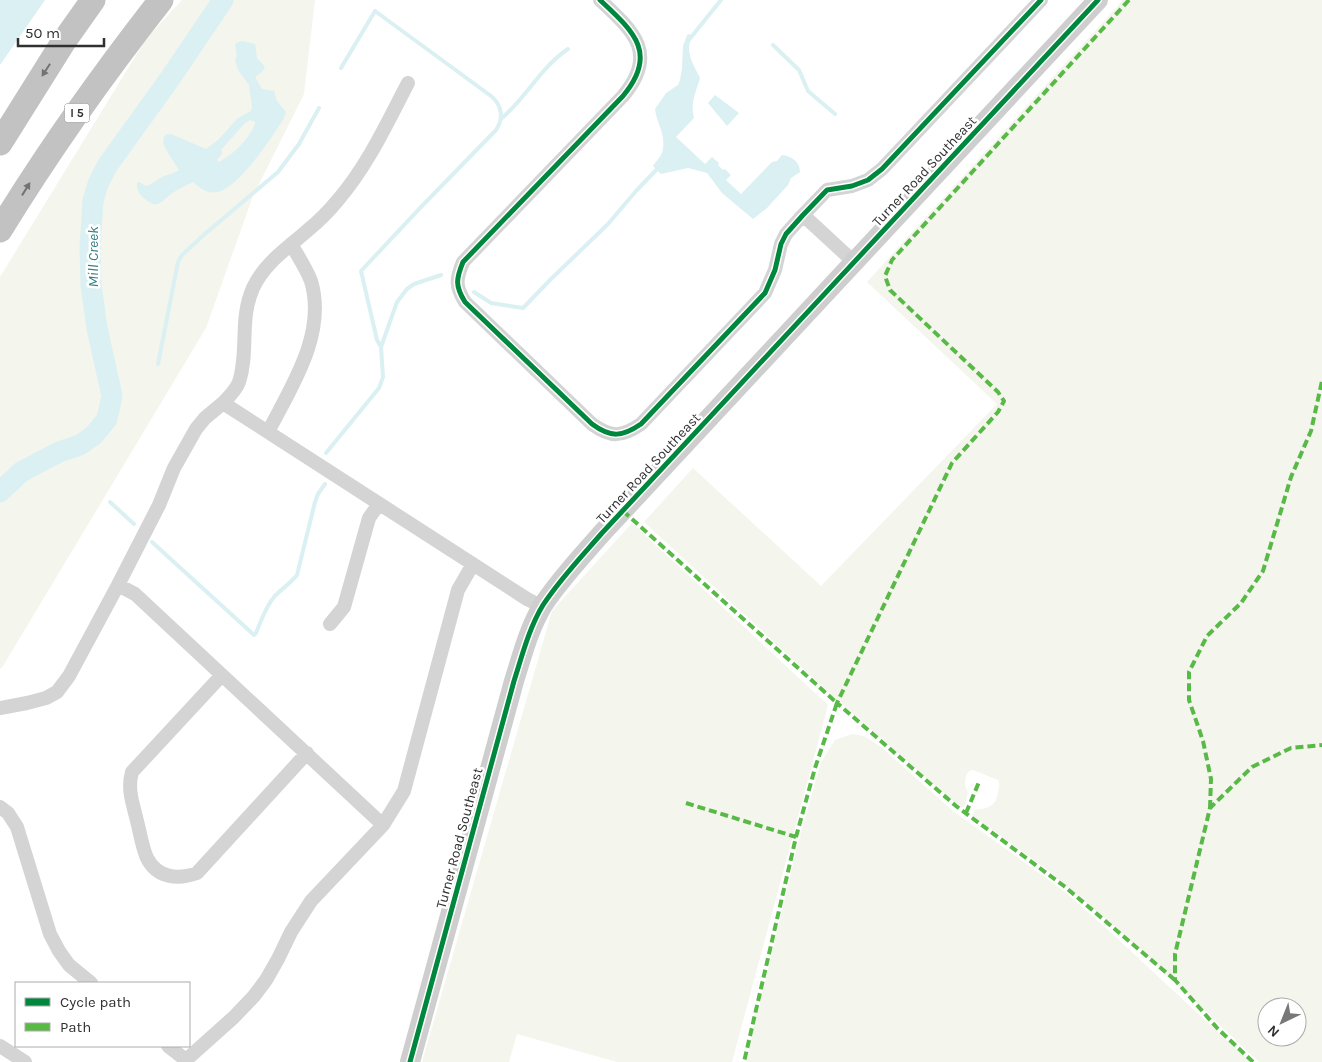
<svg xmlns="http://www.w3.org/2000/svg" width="1322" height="1062" font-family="Karla,sans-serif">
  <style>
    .green { fill: #f4f5ed; fill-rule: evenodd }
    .water { fill: #daf0f2; fill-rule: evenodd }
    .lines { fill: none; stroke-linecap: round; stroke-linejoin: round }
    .stream { stroke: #daf0f2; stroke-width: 4 }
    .river { stroke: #daf0f2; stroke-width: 21 }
    .minor { stroke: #d4d4d4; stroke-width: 14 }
    .secondary { stroke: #cecece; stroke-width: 20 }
    .motorway { stroke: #c2c2c2; stroke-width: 25 }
    .quiet { stroke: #58b947; stroke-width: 4; stroke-dasharray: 8 4; stroke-linecap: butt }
    .cycleway-casing { stroke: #fff; stroke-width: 8 }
    .cycleway { stroke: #00873e; stroke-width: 5 }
    .oneway { fill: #727272 }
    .labels { text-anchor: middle; stroke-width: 5; stroke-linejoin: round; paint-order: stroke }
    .shield { fill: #fff; stroke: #6e6e6e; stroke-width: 1 }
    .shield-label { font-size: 12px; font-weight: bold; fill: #303030 }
    .street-label { font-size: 14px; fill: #303030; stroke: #fff }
    .water-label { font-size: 15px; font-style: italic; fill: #3a8184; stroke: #fff }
  </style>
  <rect width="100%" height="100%" fill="#fff"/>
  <path class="green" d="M182,0h133l-11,94 -51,102 -47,132 -203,338 -3,3v-392l146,-238z
    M1123,0h199v1062h-63l-138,-130 -72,-61 -77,-56 3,-5c13,-2 21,-3 23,-18 1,-5 2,-8 0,-12l-25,-10 -4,1c-5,6 -5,15 -1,21l-3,13 -4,3 -135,-118 -182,-168 49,-54 128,118 176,-182 -130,-122zM1267,1007h30v30h-30z
    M632,523l196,182 -96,357h-115l-100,-28 -8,28h-87l130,-451z
    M852,734l12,2 16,10 73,65 111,80 42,37 144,134h-504l51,-215 24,-85 14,-22z"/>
  <path class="water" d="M0,0h45l-45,65z
    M690,34c1,7 -1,10 -1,16 1,11 7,19 11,28 -4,14 -10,25 -6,40l-18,19 29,27 7,-7 7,6 -1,2 5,5 2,-1 6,6 -5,5 15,14 31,-32 5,-1 5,-6c10,1 18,7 18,17l-9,6 -3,7 -21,23 -14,11 -31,-26 -15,-20 -19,-5 -27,6 -8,-8c2,-4 7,-8 9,-13 5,-19 -5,-27 -7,-44l11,-16 12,-8 2,-5 2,-12 1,-22 4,-11z
    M242,41l13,3 2,14 8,9 -3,5 -6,4v3l6,10 12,2 3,10 9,11 -3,8c-12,18 -44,68 -66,72 -10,2 -17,-4 -24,-10 -6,3 -13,6 -19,10 -12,7 -15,20 -30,6 -5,-4 -7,-8 -7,-15l2,-1 7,4c8,-2 12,-8 18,-10 6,-2 9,-2 15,-6l-11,-17 -5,-10 1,-6 3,-3h4l35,15 12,-9 20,-22 13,-7 1,-4 -3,-22 -11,-15 -3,-11 2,-2 -2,-12 1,-2zM250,120l5,2v2c-7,16 -21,30 -36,38l-2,-2 5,-6 -1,-4 23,-26z
    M715,95l24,18 -12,13 -19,-23z"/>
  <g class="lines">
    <path class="stream" d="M688,41l33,-41
      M773,45l26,25 9,21 27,23
      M341,68l34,-57 116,85c11,9 13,22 5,34l-75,77 -60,64 16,69 4,7
      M501,119c25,-21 40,-52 67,-70
      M474,292l17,11 32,5 28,-29 57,-55 28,-33 23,-24
      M158,364l20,-102 4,-7 24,-22 72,-61 21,-28 20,-36
      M326,453l53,-65 4,-11 -2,-30 16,-45 10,-13 7,-5 27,-9
      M110,502l24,22
      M152,542l102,93 2,-2c5,-12 9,-25 18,-36 7,-8 16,-13 23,-22l18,-73 3,-8 7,-10"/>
    <path class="river" d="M0,492l21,-20 38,-20 21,-7 14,-10 13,-16 5,-23 -15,-68 -6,-43 -1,-38 3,-46 5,-17 9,-18 64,-89 52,-77"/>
    <path class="minor" d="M600,0c33,31 59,53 23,96l-160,166c-7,17 -8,24 2,40l127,122c19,14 30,13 49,0l124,-131 10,-23 6,-26 5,-10 17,-19 24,-25 25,-4 16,-6 14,-11 159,-169
      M803,215l52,48
      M223,403c6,-6 13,-13 16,-21 10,-30 0,-63 14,-94 12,-26 35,-40 55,-58 11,-9 21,-19 30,-30 30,-35 49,-77 70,-117
      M268,432c23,-45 59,-98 43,-151 -5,-13 -13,-25 -20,-37
      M118,585l41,-80 15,-37 22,-39 9,-11 18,-15 304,196 16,8
      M330,624l14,-17 25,-89 10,-14
      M222,675l-90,97c-5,17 1,32 5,49 3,11 5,26 10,37 10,20 31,22 50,15l110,-120
      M0,708l27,-5 19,-5 11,-6 12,-16 49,-91 17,9 248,231 -72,76 -20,31 -13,27 -12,21 -12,16 -20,21 -48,43
      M0,807l8,6 9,14 33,107 9,17 10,14 22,18
      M383,825l21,-34 54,-201 15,-26
      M0,1046l25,16
      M168,1046l18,14v2"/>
    <path class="secondary" d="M410,1062l104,-381c8,-25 15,-53 29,-76 17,-26 39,-49 59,-72l496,-533"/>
    <path class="motorway" d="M0,143l64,-102 29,-41
      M0,230c49,-80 103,-156 161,-230"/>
    <path class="quiet" d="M1129,0l-237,260 -7,16 5,14 108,102 6,9 -6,11 -46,51 -115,240 119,103 108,80 111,94
      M623,511l214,192 -22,65 -19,69 -52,225
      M686,803l110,34
      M1210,808l1,-29 -8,-38 -14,-41v-28l18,-36 34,-33 22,-32 28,-94 20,-46 11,-50
      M966,813l13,-31
      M1253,1062l-35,-33 -43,-49v-26l35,-146 42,-41 39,-19 31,-3"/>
    <g class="cycleway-casing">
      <path id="cycleway" d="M600,0c33,31 59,53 23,96l-160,166c-7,17 -8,24 2,40l127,122c19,14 30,13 49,0l124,-131 10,-23 6,-26 5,-10 17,-19 24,-25 25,-4 16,-6 14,-11 159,-169
        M410,1062l104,-381c8,-25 15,-53 29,-76 17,-26 39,-49 59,-72l496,-533"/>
    </g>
    <use href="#cycleway" class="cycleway"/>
  </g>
  <defs><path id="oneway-solid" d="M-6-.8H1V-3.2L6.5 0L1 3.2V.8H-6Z" transform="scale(1.25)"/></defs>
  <g class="oneway">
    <use href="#oneway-solid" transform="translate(46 70) rotate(123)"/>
    <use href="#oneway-solid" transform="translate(26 189) rotate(-58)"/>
  </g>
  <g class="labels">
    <rect class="shield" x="64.5" y="103.5" width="25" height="19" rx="4"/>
    <g class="shield-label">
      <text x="77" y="117">I 5</text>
    </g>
    <g class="street-label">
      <text transform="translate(924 171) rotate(-47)" y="5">Turner Road Southeast</text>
      <text transform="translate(648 468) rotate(-47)" y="5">Turner Road Southeast</text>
      <text transform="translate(459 838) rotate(-75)" y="5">Turner Road Southeast</text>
    </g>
    <g class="water-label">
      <text transform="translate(93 257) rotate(-90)" y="5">Mill Creek</text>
    </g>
  </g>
  <rect x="15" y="982" width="175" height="65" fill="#ffffff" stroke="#acacac"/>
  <rect x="25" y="998" width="25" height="8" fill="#00873e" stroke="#acacac"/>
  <text x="60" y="1007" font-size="15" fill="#303030">Cycle path</text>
  <rect x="25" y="1023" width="25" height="8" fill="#58b947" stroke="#acacac"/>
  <text x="60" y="1032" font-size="15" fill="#303030">Path</text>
  <g transform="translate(1282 1022) rotate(223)"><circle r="24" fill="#ffffff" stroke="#acacac"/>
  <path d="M0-4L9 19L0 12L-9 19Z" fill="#787878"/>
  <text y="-8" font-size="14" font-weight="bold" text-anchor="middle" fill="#303030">N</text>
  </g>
  <path d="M18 38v8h86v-8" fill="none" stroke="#303030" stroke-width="2.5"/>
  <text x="25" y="38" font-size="15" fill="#303030" stroke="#ffffff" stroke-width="4" paint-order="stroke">50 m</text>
</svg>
